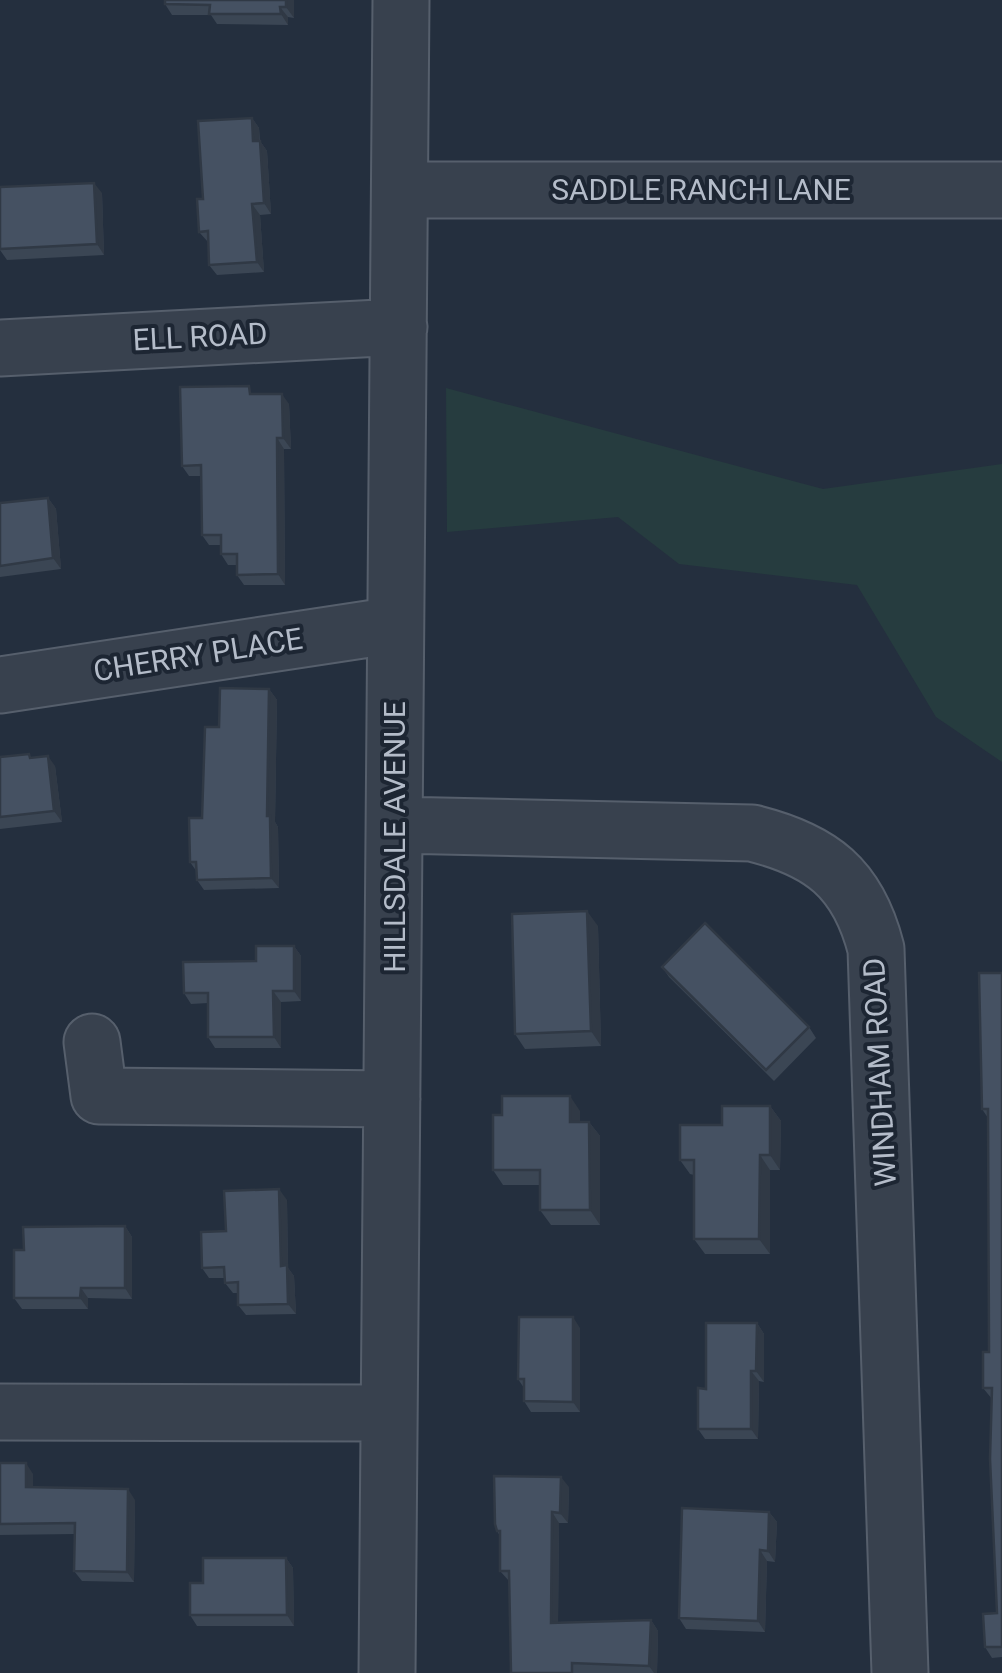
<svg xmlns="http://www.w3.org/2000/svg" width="1002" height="1673" font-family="Roboto,sans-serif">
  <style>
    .green { fill: #263c3f }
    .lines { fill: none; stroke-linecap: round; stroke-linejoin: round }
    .minor-casing { stroke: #565f6c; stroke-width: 59 }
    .minor { stroke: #38414e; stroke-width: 55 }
    .wall { fill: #3b4654 }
    .shaded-wall { fill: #303945 }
    .building { fill: #455162; stroke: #303945; stroke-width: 2.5 }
    .labels { text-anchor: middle; stroke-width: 8; stroke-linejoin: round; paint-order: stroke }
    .street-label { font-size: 30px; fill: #b4bcc9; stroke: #1d2633 }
  </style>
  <rect width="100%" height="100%" fill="#242f3e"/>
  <path class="green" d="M446,388l377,101 179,-25v298l-66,-45 -79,-132 -178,-21 -61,-47 -171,15z"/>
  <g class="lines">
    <g class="minor-casing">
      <path id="minor" d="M400,190h602
        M0,348l399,-21
        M0,685l395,-60
        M396,825l356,8c69,17 106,45 124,116l24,724
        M92,1042l7,54 293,3
        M0,1412l389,1
        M387,1673l14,-1673"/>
    </g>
    <use href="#minor" class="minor"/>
  </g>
  <path class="wall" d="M294,0v18l-6,-1v8l-71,-1 -6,-9h-39l-7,-11z
    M252,118l7,10 1,13 7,10 4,63 -11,1 4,57 -47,3 -8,-10 -1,-23 -9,-10 4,-33z
    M102,193l2,62 -97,5 -7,-10z
    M255,394l34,10 2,45h-7l1,136h-41l-7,-10v-10h-9l-7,-11v-9h-12l-7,-10 -1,-59h-12l-7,-10z
    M48,498l8,11 5,60 -61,8v-74z
    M269,689l8,11 -2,122 3,5 1,61 -75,2 -7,-10v-8l-7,-10 12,-44 17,-91z
    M0,757h31l24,9 7,56 -62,7z
    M598,926l3,120 -76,3 -10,-15z
    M294,946l7,10v45l-20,1v46h-66l-7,-11v-34l-17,1 -7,-11z
    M662,967l147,60 7,11 -42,43 -105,-104z
    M1002,973v684l-10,1 -7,-11 12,-34 -5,-214 -9,-11 6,-36 -1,-234 -6,-9z
    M770,1106l11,15 -1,49h-10v84h-65l-11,-15v-64l-4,-1 -10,-14 42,-35z
    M580,1111v11h9l11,14v89h-49l-11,-15v-25h-37l-10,-15z
    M287,1200l1,68 6,8 2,38 -50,1 -8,-10v-12h-5l-8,-10v-5h-16l-7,-10 24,-37z
    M125,1226l7,11v62l-44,-1v11h-66l-8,-11 10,-48z
    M757,1323l7,11v48l-5,-1 -1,58h-53l-7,-10 8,-40z
    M580,1328v84h-49l-7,-11v-13l-6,-9z
    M0,1463l33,11v13l102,13 -1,82 -52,-1 -8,-10 1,-37 -75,1z
    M569,1487l-1,36h-9l-1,99 93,-2 7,11 -1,42h-146l-2,-92 -9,-10v-35l-3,-5z
    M769,1512l8,10 -2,40 -8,-1 -2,71 -79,-3 -7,-11z
    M286,1558l7,10 1,58h-97l-7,-11 13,-32z"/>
  <path class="shaded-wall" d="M286,0h8v18l-8,-11z
    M280,7l8,10v8l-7,-11z
    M252,118l7,10 1,24 -7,-11z
    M260,141l7,10 4,63 -7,-11z
    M94,183l8,10 2,62 -7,-11z
    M252,204l8,11 4,57 -7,-10z
    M282,394l7,10 2,45 -8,-11z
    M277,438l7,11 1,136 -7,-11z
    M48,498l8,11 5,60 -8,-11z
    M269,689l8,11 -2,122 3,5 1,61 -8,-10 -4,-62z
    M48,756l7,10 7,56 -8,-11z
    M587,911l11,15 3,120 -10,-15z
    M294,946l7,10v45l-7,-10z
    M273,991l8,11v46l-7,-11z
    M570,1096l10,15v26l-10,-15z
    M770,1106l11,15 -1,49 -10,-15z
    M589,1122l11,14v89l-10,-15z
    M760,1155l10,15v84l-11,-15z
    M279,1189l8,11 1,68 6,8 2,38 -8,-10 -7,-38z
    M125,1226l7,11v62l-7,-11z
    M81,1288l7,10v11l-8,-11z
    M573,1317l7,11v84l-7,-10z
    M757,1323l7,11v48l-8,-11z
    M751,1371l8,10 -1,58 -7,-10z
    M26,1463l7,11v24l-7,-11z
    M561,1477l8,10 -1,36 -8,-10z
    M128,1489l7,11 -1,82 -7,-10z
    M552,1512l7,11 -1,110 -7,-10z
    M769,1512l8,10 -2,40 -7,-11z
    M760,1550l7,11 -2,71 -7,-11z
    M286,1558l7,10 1,58 -7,-11z
    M651,1620l7,11 -1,42h-3l-5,-7z"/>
  <path class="building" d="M165,0h121v7h-6l1,7h-72l1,-9 -45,-1z
    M252,118l1,23h7l4,62 -12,1 5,58 -48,3 -1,-34 -9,1 -2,-33h6l-5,-78z
    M94,183l3,61 -97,5v-62z
    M249,386l1,8h32l1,44h-6l1,136 -41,1v-21h-16v-19h-19l-1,-70 -19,1 -2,-79z
    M48,498l5,60 -53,8v-63z
    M220,688l49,1 -2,127h3l1,62 -74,2 -1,-18h-6l-1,-44h13l3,-91h14z
    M29,754l1,4 18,-2 6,55 -54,6v-60z
    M587,911l4,120 -76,3 -3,-120z
    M705,923l104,104 -43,43 -104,-103z
    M256,946h38v45h-21l1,46h-66v-44h-24l-1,-31 73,-1z
    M979,973h23v674h-17l-2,-33 14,-1 -7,-154 2,-71h-9v-36h6l-1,-243h-6z
    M502,1096h68v26h19l1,88h-50v-40h-47v-55h9z
    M722,1106h48v49h-10l-1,84h-65v-79h-14v-35h42z
    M279,1189l2,77 6,-1 1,39 -50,1v-23l-13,1 -1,-16 -22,1 -1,-36 25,-1 -2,-40z
    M125,1226v62h-44l-1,10h-66v-48h10l-1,-23z
    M519,1317h54v85l-49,-1v-22h-6z
    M706,1323h51l-1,48h-5v58h-53v-41l8,1z
    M0,1463h26v24l102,2 -1,83 -53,-1 1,-48 -75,1z
    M494,1476l67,1 -1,36 -8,-1 -1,111 100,-3 -2,46 -77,-3v10h-61l-2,-102h-9v-40h-3l-2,-7z
    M682,1508l87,4 -1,39 -8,-1 -2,71 -79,-3z
    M203,1558h83l1,57h-97v-32h13z"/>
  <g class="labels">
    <g class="street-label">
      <text x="701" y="200">SADDLE RANCH LANE</text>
      <text transform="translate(200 337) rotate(-3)" y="10">ELL ROAD</text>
      <text transform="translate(198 655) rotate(-9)" y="10">CHERRY PLACE</text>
      <text transform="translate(395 837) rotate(-90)" y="10">HILLSDALE AVENUE</text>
      <text transform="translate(880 1072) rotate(-93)" y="10">WINDHAM ROAD</text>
    </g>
  </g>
</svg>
